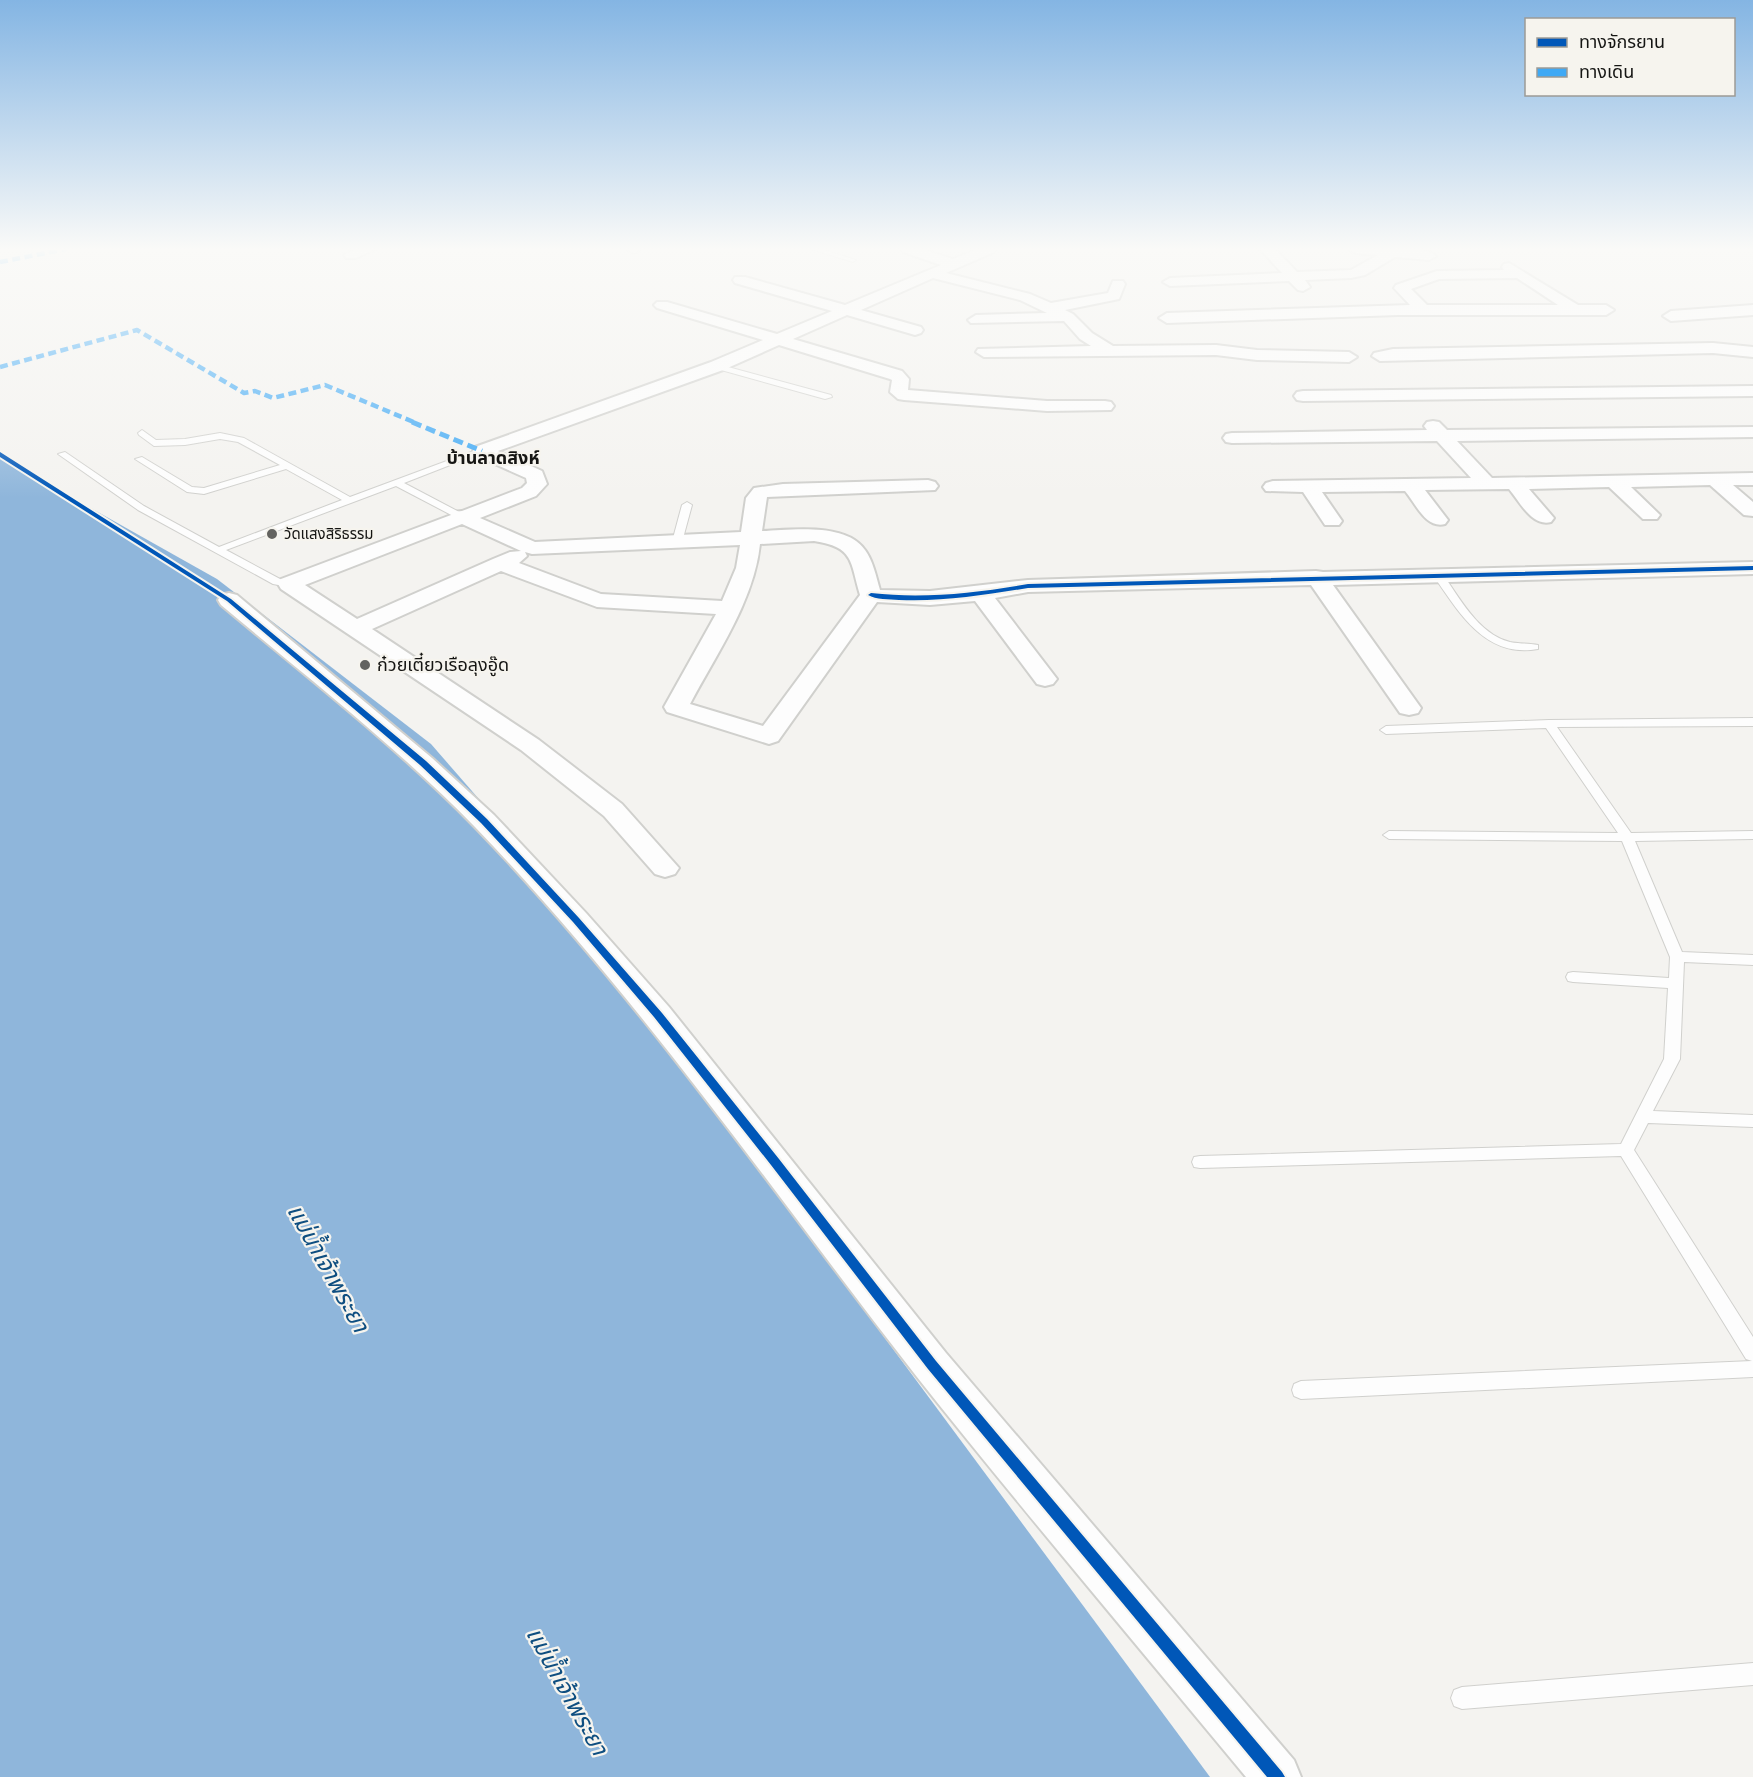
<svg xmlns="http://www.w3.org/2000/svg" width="1753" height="1777" font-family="Ubuntu,'Noto Sans Thai',sans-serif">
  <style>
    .water { fill: #8fb6db }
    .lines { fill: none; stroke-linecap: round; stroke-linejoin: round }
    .lane-casing { stroke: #d0d0cd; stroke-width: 2 }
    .street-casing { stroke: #d0d0cd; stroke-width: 4 }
    .lane { fill: #fdfdfd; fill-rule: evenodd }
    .street { fill: #fdfdfd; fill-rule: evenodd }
    .quiet-far1 { stroke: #3fa9f5; stroke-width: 4.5; stroke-dasharray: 8 4.5; stroke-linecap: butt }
    .quiet { stroke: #3fa9f5; stroke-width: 5; stroke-dasharray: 10 5; stroke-linecap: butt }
    .cycleway-casing { stroke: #f6f4ee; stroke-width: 4 }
    .cycleway { fill: #0057b8; fill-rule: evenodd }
    .poi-dot { fill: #636360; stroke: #f6f4ee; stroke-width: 2 }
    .labels { text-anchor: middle; stroke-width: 4.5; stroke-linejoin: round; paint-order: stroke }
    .far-poi-label { font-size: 15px; fill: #151513; stroke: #f6f4ee; text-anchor: start }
    .far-quarter-label { font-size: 18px; font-weight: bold; fill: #151513; stroke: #f6f4ee }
    .poi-label { font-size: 18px; fill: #151513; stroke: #f6f4ee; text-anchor: start }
    .near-water-label { font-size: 24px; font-style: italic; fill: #0e4e80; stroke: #f6f4ee }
  </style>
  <rect width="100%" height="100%" fill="#f4f3f0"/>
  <path class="water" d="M0,457l217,122 214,165 94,108 685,925h-1210z"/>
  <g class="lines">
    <g class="lane-casing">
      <path id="lane" d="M811,249h10l35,11 -3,2z
        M717,364l114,31 1,2 -7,2 -111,-31 -1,-2z
        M142,430l14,10 29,-1 35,-6 24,5 106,59 129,-48 7,2 -82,32 59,31v4h-6l-61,-32 -170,64 54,29 13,3 1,2 -5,3 -16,-3 -135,-74 -80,-56 7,-2 79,54 75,41 123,-47 -56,-31 -82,25 -17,-2 -52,-33 7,-2 50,30 12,1 76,-23 -42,-23 -18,-3 -35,6 -31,1 -15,-11 -1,-2z
        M687,502l5,3 -10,37 -8,2 -2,-2 10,-37z
        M1438,572l4,1c17,24 36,61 68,69 9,2 19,1 28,3v4c-53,10 -80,-38 -105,-74z
        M1753,718v8l-196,1 74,106 122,-2v8l-118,2 47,111 71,3v10l-69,-3 -4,97 -27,52 100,4v12l-105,-4 -14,27 119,187v40l-452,22 -7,-3 -2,-6 2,-6 7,-3 451,-20 -6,-2 -125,-203 -421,12 -6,-1 -2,-5 2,-5 6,-1 421,-12 43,-85 4,-71 -95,-6 -5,-1 -2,-4 2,-4 5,-1 96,6 1,-21 -48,-116 -233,-2 -6,-4 6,-4 229,2 -72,-105 -160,6 -6,-4 6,-4 163,-6z
        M1753,1663v22l-291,24 -8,-3 -3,-8 3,-8 8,-3z"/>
    </g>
    <g class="street-casing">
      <path id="street" d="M355,249h20l-19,9h-10l-2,-3z
        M626,249h15l-7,4z
        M901,249h20l32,10 25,-10h18l-2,3 -48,21 84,21 21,9 57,-10 5,-12h10l2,3 -6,15 -54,11 8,4 19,19 21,13 103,-1 41,5 92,2 8,5 -8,5 -92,-2 -41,-5 -232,2 -8,-5 2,-3 113,-3 -11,-7 -16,-18 -93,2 -3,-3 8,-5 71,-2 -27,-13 -87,-22 -72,32 60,17 2,3 -2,3 -6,2 -68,-20 -54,24 109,32 7,8 -1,11 139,11h58l6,1 3,4 -3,4 -64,1 -143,-11 -6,-1 -8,-7 2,-12 -2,-1 -111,-34 -56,25 -225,81 44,20 5,13 -11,12 -56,22 55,24 206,-10 5,-34 8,-10 29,-4 145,-4 7,2 3,4 -3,4 -168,7 -5,34c29,-1 84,-9 103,19 8,11 11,26 15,40l50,1 98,-11 288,-9 7,1 430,-10v12l-420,11 88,123 -3,5 -9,2 -9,-2 -89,-128 -283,7 -33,6 62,81 -4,5 -8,2 -8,-2 -62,-83 -45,4 -53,-3 -99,139 -9,3 -102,-32 -3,-5 52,-93 -119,-7 -96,-36 -129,58 167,111 83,64 57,64 -4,6 -10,3 -10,-3 -51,-58 -83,-66 -240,-161 -3,-5 3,-5 170,-64 2,-3 9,-1 60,-23 5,-5 -1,-5 -51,-23 -2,-4 2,-4 236,-85 52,-22 -106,-32 -3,-3 3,-3h10l110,32 55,-23 -97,-28 -2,-3 2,-3h10l100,28 96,-40 -38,-13zM462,524l59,27 -11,1 -17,7 -136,60 -52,-34zM814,541c40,6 36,20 46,54l-97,131 -73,-22c27,-51 64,-103 70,-160zM740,545l-4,23 -14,33 -121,-7 -82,-31 8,-7 -2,-4 7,2z
        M1260,249h15l22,23 54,-2 27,-15 -23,-2 -7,-4c18,0 76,-5 88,7l-7,4 -34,-3 -30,18 -14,3 -46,2 5,7 -7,4 -5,-1 -9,-9 -119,5 -7,-4 7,-4 112,-5z
        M1509,263l69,42h28l8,5 -8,5h-208l-231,8 -8,-5 8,-5 243,-8 -16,-17 2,-3 41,-14 67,-1 -2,-3 2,-3zM1517,278l41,27h-131l-16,-16 28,-10z
        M1753,305v10l-82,6 -8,-5 8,-5z
        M1713,343l40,4v10l-40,-4 -333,8 -8,-5 2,-3 19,-4z
        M1753,386v10l-450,5 -6,-1 -3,-4 3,-4 6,-1z
        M1433,421l6,1 8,8 306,-3v10l-296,4 35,37 261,-5v12h-20l20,17v14l-9,-1 -34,-30 -79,2 29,28 -3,4h-14l-34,-32 -80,2 25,29 -3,4c-19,5 -31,-20 -42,-33l-84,1 23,30 -3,4c-19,5 -29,-20 -40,-33l-83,1 20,29 -3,4h-14l-22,-33 -37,-1 -3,-4 3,-4 7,-2 198,-3 -34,-37 -205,2 -6,-1 -3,-4 3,-4 6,-1 195,-3 -3,-4 3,-4z
        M229,593l8,2 195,163 62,57 92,98 83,94 277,346 348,407 7,17h-55c-110,-133 -222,-265 -329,-400 -145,-186 -278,-380 -442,-550 -78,-80 -168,-150 -254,-222l-3,-5 3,-5z"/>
    </g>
    <use href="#lane" class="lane"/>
    <use href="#street" class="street"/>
    <path class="quiet-far1" d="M0,262l66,-13
      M0,367l137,-37 107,63 11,-2 18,7 52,-13 91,38"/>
    <path class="quiet" d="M412,422l70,29"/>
    <g class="cycleway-casing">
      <path id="cycleway" d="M0,452l231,147 195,162 61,58 92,99 83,95 117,146 157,202 346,411 3,5h-18l-339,-408 -157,-204 -117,-148 -81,-95 -92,-99 -61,-58 -193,-164 -227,-144z
        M1753,566v4l-725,18c-43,7 -86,14 -129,12 -10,-1 -23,0 -31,-5l3,-2c53,6 105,0 157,-9z"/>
    </g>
    <use href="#cycleway" class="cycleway"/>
  </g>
  <linearGradient id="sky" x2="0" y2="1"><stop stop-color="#84b5e3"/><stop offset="0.5" stop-color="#fafaf8"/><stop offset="1" stop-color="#fafaf8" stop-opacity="0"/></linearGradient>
  <rect width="1753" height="498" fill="url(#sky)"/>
  <g class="poi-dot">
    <circle cx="272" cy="534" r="6"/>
    <circle cx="365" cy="665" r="6"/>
  </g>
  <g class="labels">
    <g class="far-poi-label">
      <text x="284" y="539">วัดแสงสิริธรรม</text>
    </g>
    <g class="far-quarter-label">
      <text x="493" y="464">บ้านลาดสิงห์</text>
    </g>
    <g class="poi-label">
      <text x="377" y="671">ก๋วยเตี๋ยวเรือลุงอู๊ด</text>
    </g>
    <g class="near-water-label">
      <text transform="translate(328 1268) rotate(61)" y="8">แม่น้ำเจ้าพระยา</text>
      <text transform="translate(567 1691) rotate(61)" y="8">แม่น้ำเจ้าพระยา</text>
    </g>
  </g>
  <rect x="1525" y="18" width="210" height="78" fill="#f6f4ee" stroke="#9c9b96" stroke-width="1.5"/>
  <rect x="1537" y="38" width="30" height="9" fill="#0057b8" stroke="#9c9b96" stroke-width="1.5"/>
  <text x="1579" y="48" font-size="18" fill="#151513">ทางจักรยาน</text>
  <rect x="1537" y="68" width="30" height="9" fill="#3fa9f5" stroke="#9c9b96" stroke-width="1.5"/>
  <text x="1579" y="78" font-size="18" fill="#151513">ทางเดิน</text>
</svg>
